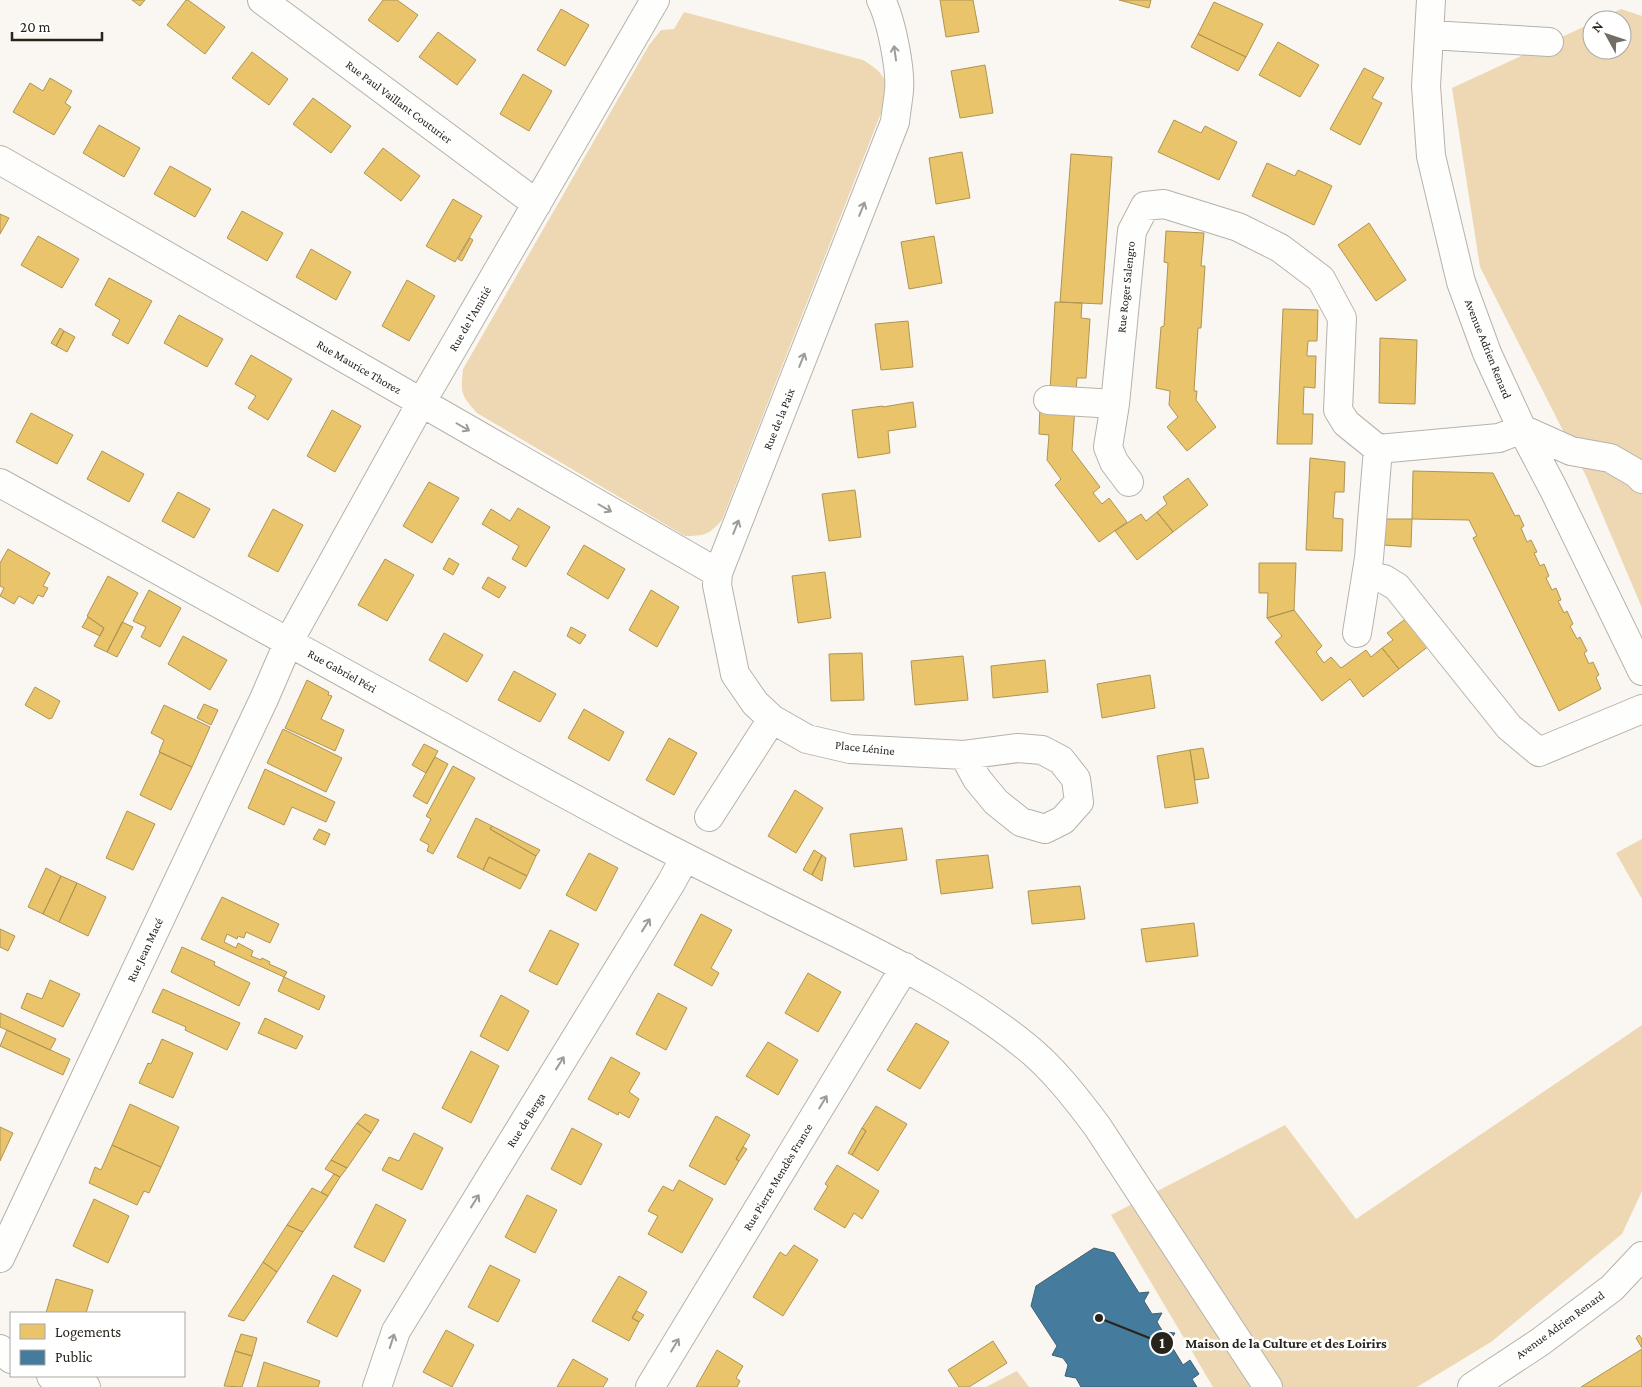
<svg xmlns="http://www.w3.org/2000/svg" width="1642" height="1387" font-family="'Crimson Pro',serif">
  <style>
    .green { fill: #eed8b3 }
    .homes { fill: #e9c46a; stroke: #af9452 }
    .public { fill: #457b9d; stroke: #3d6176 }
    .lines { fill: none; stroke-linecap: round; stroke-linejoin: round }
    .minor-casing { stroke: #b6b2ab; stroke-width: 30 }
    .minor { stroke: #fefefd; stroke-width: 28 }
    .oneway { stroke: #9e9c97 }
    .labels { text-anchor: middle; stroke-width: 5; stroke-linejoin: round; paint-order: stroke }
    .street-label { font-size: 12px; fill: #29241b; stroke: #fff }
    .leader { fill: none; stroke: #29241b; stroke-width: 2 }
    .callout-dot { fill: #29241b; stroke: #fff; stroke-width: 2 }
    .mark-label { font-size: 15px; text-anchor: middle; font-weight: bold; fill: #fff }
    .callout-label { font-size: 14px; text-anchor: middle; font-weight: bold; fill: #29241b; stroke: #fff; stroke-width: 5; stroke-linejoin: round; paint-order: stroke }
  </style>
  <rect width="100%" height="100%" fill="#faf7f2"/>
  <path class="green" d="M1621,9l21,7v592l-56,-132 -106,-209 -28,-179 140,-65v27h30v-30h-24z
    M684,12l179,48c16,10 23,15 25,35l-166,425c-13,15 -18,16 -37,16l-208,-123c-17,-19 -16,-20 -14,-44l186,-324 12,-15 13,-1z
    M1642,839v60l-26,-46z
    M1642,1025v166l-20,43 -131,108 -74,45h-204l-102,-172 174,-90 71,94z
    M1017,1371l12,16h-43z"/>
  <path class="homes" d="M132,0h13l-5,6z
    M186,0h2l37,27 -20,27 -38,-29z
    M383,0h14l21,15 -20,27 -30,-22z
    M940,0h33l6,32 -33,5z
    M1119,0h32l-2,8z
    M1214,2l49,22 -17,33 -48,-23z
    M561,9l28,16 -24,41 -28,-16z
    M438,32l38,28 -19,25 -38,-28z
    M1198,34l48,23 -8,14 -47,-24z
    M1278,42l41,23 -19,32 -41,-22z
    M252,52l36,27 -19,26 -37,-27z
    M985,65l8,48 -33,5 -9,-47z
    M1364,68l20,10 -12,20 10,5 -22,42 -30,-16z
    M523,74l29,17 -23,40 -29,-17z
    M50,78l22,13 -7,12 6,4 -17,28 -41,-23 17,-29 13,8z
    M313,98l38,28 -20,27 -38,-29z
    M1174,120l27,13 4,-7 32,16 -18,38 -61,-28z
    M99,125l41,23 -16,29 -41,-24z
    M383,148l37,28 -19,25 -37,-28z
    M962,152l8,46 -34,6 -7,-46z
    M1071,154l41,3 -10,147 -42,-2z
    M1267,163l28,13 3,-6 34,16 -18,39 -62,-29z
    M170,166l41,23 -16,28 -41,-23z
    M453,199l29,17 -27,46 -29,-16z
    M242,211l41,22 -16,28 -40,-23z
    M0,214l9,4 -9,16z
    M1369,223l37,57 -30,21 -38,-56z
    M1166,231l38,2 -3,33h4l-4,62h-3l-4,63h3l-1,9 20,27 -29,24 -20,-24 11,-10 -9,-12 1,-14 -14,-3 5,-61 3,-1 2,-31 2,-32 -4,-1z
    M38,236l41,23 -17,29 -41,-23z
    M934,236l8,47 -33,6 -8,-47z
    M470,238l3,2 -11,21 -4,-2z
    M311,249l40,23 -15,28 -40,-23z
    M109,278l43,23 -24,43 -16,-9 8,-15 -25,-15z
    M407,280l28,16 -26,45 -27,-15z
    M1055,302l27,1 -1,15 9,1 -4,59h-9l-1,14 -26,-1z
    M1283,309l35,1 -1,31h-9l-1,13v2h9l-1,32 -11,-1 -1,27h10l-1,30h-35z
    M179,315l44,24 -16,28 -43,-24z
    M908,321l5,46 -32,3 -6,-46z
    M60,328l4,3 -8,15 -5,-3z
    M64,331l11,6 -8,15 -11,-6z
    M1380,338l37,2 -2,64 -36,-1z
    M251,355l41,24 -24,41 -20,-12 8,-12 -21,-12z
    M913,402l3,25 -28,4 2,22 -32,5 -6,-48 31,-4v1z
    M1040,405l35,2 -3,43 28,37 -7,6 9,11 7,-6 18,24 -28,20 -44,-57 6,-6 -14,-19 2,-25 -10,-1z
    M332,410l29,16 -26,46 -28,-16z
    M31,413l42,22 -16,29 -41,-22z
    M102,451l42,23 -15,28 -42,-23z
    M1310,458l35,4 -1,30h-9l-2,26 10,1 -1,32 -36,-1z
    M1413,471l80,2 22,43 4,-1 5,11 -3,2 6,14 4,-2 6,12 -3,1 6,13 4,-2 5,12 -3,2 6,12 4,-2 5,12 -3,1 6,12 3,-2 6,13 -3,2 7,13 3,-2 7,14 -3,2 5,11 4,-2 6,13 -3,2 5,12 -42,22 -86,-173 4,-2 -8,-16 -57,-1z
    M1188,478l20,27 -35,27 -16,-20 10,-8 -4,-7z
    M429,482l30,16 -27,45 -29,-17z
    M855,490l6,47 -32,4 -7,-47z
    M178,492l32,17 -16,29 -32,-17z
    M518,508l32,19 -24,40 -14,-8 7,-13 -37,-22 9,-15 19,12z
    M273,509l30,16 -25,47 -30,-16z
    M1157,512l16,20 -36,28 -22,-29 26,-17 5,7z
    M1384,519h28l-1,28 -28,-2z
    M584,545l41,24 -17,30 -41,-25z
    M8,549l42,24 -7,13 5,2 -5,9 -5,-2 -5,9 -14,-8 -5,8 -14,-8 4,-8 -4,-2v-23z
    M449,558l10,6 -6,11 -10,-6z
    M385,559l29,16 -27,46 -29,-16z
    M1259,563h37l-2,47 -27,8 1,-25h-9z
    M825,572l6,46 -33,5 -6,-47z
    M108,576l30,17 -31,59 -13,-6 10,-18 -17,-12z
    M488,577l18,10 -7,11 -17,-10z
    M149,590l32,18 -21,39 -19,-10 5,-10 -13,-6z
    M651,590l28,17 -22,40 -28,-17z
    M1294,610l28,36 -6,6 8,11 7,-6 10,11 25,-18 5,7 11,-9 17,21 -36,28 -13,-18 -28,22 -47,-59 7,-6 -15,-18z
    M1412,614l22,28 -35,27 -17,-21 11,-8 -6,-7z
    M88,617l16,11 -4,8 -18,-9z
    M122,622l11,5 -16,30 -10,-5z
    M571,627l15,8 -6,9 -13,-8z
    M444,633l39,22 -16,27 -38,-22z
    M183,636l44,24 -17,30 -42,-26z
    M862,653l2,47 -33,1 -2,-47z
    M963,656l5,44 -53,5 -4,-44z
    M1045,660l3,32 -55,6 -2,-32z
    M514,671l42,23 -16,28 -42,-22z
    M1150,675l5,33 -53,10 -5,-34z
    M307,680l22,12 -1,3 4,1 -11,23 23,11 -9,21 -50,-23z
    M35,687l25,14 -8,17 -3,1 -24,-14z
    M204,704l14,6 -7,15 -14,-7z
    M164,705l46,22 -18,40 -33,-15 5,-12 -13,-7z
    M584,709l40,23 -15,29 -41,-23z
    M283,729l59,29 -16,34 -59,-29z
    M669,738l28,15 -23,42 -28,-15z
    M424,744l14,7 -12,22 -14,-8z
    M1203,748l6,30 -14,2 -5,-30z
    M1190,750l8,53 -33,5 -8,-52z
    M160,752l32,15 -21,43 -31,-15z
    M435,757l13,7 -21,40 -14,-8z
    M453,766l22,12 -42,76 -6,-3 2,-6 -9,-5 11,-21 -5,-3z
    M265,769l70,33 -9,20 -34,-15 -8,18 -36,-17z
    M795,790l28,18 -27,45 -28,-17z
    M127,811l28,13 -22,46 -27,-12z
    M476,818l16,8 -2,3 46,27 -9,20 -38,-19 -6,13 -26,-13z
    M492,826l48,24 -4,6 -46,-27z
    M902,828l5,32 -53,7 -4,-33z
    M319,829l11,5 -5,11 -12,-6z
    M814,850l8,5 -10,20 -9,-5z
    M589,853l29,15 -22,43 -30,-16z
    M822,855l4,3 -4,23 -10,-6z
    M988,855l5,33 -52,6 -5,-34z
    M489,857l38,19 -7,13 -37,-19z
    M46,868l15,8 -18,38 -15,-7z
    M61,876l16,7 -18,39 -16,-8z
    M77,883l29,14 -18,39 -29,-14z
    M1080,886l5,33 -53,5 -4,-33z
    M222,897l57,27 -9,19 -24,-11 -2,6 -6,-2 -1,3 -10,-5 -3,8 12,6 2,-5 15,8 -2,5 10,4 1,-2 8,4 -1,2 18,8 -3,5 -83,-38z
    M701,914l31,16 -21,38 8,5 -7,13 -38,-21z
    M1194,923l4,33 -52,6 -5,-33z
    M0,929l15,7 -7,15 -8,-4z
    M550,930l29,14 -22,41 -28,-14z
    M182,947l33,15 -1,3 36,18 -11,23 -68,-34z
    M808,973l33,19 -23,40 -33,-19z
    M284,977l41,19 -6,14 -41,-19z
    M50,980l30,14 -17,33 -42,-19 6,-15 15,6z
    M163,989l77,34 -13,27 -42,-20 1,-3 -34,-15z
    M658,993l29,15 -21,42 -30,-16z
    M501,995l28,16 -21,40 -28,-15z
    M0,1013l56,26 -6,11 -50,-23z
    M265,1018l38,18 -7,13 -38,-16z
    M916,1023l33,19 -29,47 -33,-19z
    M7,1030l63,29 -7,16 -63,-29z
    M162,1039l31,14 -20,45 -34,-15 9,-20 3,1z
    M768,1042l30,18 -20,35 -32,-19z
    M471,1051l28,15 -28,57 -29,-15z
    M611,1057l29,16 -11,19 10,7 -10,19 -10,-6 -1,3 -30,-16z
    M130,1104l49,23 -18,40 -49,-22z
    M876,1106l31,18 -29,47 -26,-16 14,-24 -4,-3z
    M365,1114l14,6 -8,13 -14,-10z
    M716,1116l34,19 -14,24 3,2 -14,24 -36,-19z
    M357,1123l14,10 -24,35 -16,-8z
    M0,1127l13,6 -13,28z
    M572,1128l30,16 -21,41 -30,-16z
    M862,1128l4,3 -14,24 -4,-2z
    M414,1133l29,15 -21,42 -40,-20 7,-13 10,4z
    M112,1145l49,22 -12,26 -5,-2 -7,14 -48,-22 6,-16 6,3z
    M743,1147l4,2 -8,12 -3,-2z
    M331,1160l16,8 -7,9 -15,-8z
    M837,1165l42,26 -17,28 -8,-6 -9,15 -31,-19 14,-23 -3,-2z
    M334,1174l6,3 -12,19 -7,-4z
    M679,1180l34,19 -31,54 -34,-19 10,-18 -10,-5 15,-25 10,5z
    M312,1188l16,8 -25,36 -16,-7z
    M527,1195l30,15 -22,43 -30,-16z
    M94,1199l35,17 -21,47 -35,-17z
    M376,1204l30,16 -22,42 -30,-15z
    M287,1225l16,7 -26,40 -14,-10z
    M794,1245l24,15 -35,56 -30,-19 27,-45 6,4z
    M263,1262l14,10 -33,49 -16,-5z
    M490,1265l30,15 -22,42 -30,-15z
    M333,1275l28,15 -24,47 -30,-15z
    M619,1276l28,16 -15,26 7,4 -10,19 -37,-20z
    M56,1279l37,11 -7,23h-40z
    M637,1311l7,4 -5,7 -7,-4z
    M446,1330l28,15 -22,42 -29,-15z
    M241,1334l16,4 -5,18 -17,-5z
    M1639,1335l3,4v9l-6,-10z
    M993,1341l14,22 -38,24h-10l-11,-17z
    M1642,1349v38h-61z
    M717,1350l26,16 -7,12 4,3 -3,6h-41z
    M235,1351l17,5 -10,31 -18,-1z
    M573,1359l35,20 -5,8h-46z
    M264,1362l56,19 -2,6h-61z"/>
  <path class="public" d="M1094,1248l20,5 25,40 10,-1 -5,9 8,13 10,-1 -5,9 6,10 12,1 -6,9 14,23 7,-5 9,14 -7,5 5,8h-116l-5,-9 -11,-2 3,-11 -5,-7 -11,-3 5,-9 -26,-40 5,-20z"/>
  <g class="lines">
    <g class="minor-casing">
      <path id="minor" d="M262,0l275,204
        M881,0c10,19 20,69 18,91 -1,10 -3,21 -4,31l-177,451 -1,12 18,89 20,29 17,16 35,20 43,10 114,6 13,24 19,23 25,20 24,7 18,-9 16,-18 -3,-23 -15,-19 -19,-10 -24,-2 -54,7
        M1431,0l-5,86 5,70 30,126 26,71 35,76 32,61 88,181
        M1430,35l119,7
        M0,160l718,413
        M1048,400l67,4
        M1129,482l-15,-20 -6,-15 7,-43 17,-173 13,-25 19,-2 74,23 42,21 41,31 21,39 -4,92 8,13 32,26
        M0,483c212,116 423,235 636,349 67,35 134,68 201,101 66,33 130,66 187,112 28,22 52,53 73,81l171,261
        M1367,576l17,3 13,8 112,140 30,25 103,-43
        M1357,633l12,-75 9,-109 121,-11 23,-9 49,22 39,7 26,15 6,6
        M709,817l63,-98
        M0,1258l264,-559 25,-58 132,-238 234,-403
        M0,1349l11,10
        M51,1376l35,11
        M377,1387l19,-56 275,-448 14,-26
        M650,1387l255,-420
        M1472,1387l68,-45 72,-54 30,-32"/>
    </g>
    <use href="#minor" class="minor"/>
  </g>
  <defs><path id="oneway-shaft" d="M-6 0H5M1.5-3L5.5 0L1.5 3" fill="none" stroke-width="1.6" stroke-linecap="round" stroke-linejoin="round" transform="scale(1.25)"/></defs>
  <g class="oneway">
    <use href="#oneway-shaft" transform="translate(895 53) rotate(-98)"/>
    <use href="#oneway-shaft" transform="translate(862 209) rotate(-68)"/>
    <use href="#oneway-shaft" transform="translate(802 360) rotate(-68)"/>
    <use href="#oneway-shaft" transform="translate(463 427) rotate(30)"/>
    <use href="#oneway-shaft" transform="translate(605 508) rotate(30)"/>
    <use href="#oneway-shaft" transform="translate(736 527) rotate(-68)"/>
    <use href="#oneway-shaft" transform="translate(646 925) rotate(-58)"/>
    <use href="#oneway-shaft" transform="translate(560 1063) rotate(-58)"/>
    <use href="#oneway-shaft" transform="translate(823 1102) rotate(-59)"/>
    <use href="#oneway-shaft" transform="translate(475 1201) rotate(-58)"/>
    <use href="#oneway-shaft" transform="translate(392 1341) rotate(-72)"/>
    <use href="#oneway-shaft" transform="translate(675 1345) rotate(-59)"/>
  </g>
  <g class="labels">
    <g class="street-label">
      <text transform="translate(399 102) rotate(37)" y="4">Rue Paul Vaillant Couturier</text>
      <text transform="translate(1126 287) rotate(-84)" y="4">Rue Roger Salengro</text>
      <text transform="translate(470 319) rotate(-60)" y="4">Rue de l'Amitié</text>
      <text transform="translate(1488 349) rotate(68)" y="4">Avenue Adrien Renard</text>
      <text transform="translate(359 367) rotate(30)" y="4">Rue Maurice Thorez</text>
      <text transform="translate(779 419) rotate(-68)" y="4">Rue de la Paix</text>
      <text transform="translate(342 671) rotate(29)" y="4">Rue Gabriel Péri</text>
      <text transform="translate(865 748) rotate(6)" y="4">Place Lénine</text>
      <text transform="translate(145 950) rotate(-65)" y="4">Rue Jean Macé</text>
      <text transform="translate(526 1120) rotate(-58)" y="4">Rue de Berga</text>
      <text transform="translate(778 1177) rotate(-59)" y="4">Rue Pierre Mendès France</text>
      <text transform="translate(1560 1325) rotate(-36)" y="4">Avenue Adrien Renard</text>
    </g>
  </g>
  <path class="leader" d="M1099 1318L1162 1343"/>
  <g class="callout-dot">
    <circle cx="1099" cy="1318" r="5"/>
    <circle cx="1162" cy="1343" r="12"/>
  </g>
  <g class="mark-label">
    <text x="1162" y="1348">1</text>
  </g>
  <g class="callout-label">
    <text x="1286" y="1348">Maison de la Culture et des Loirirs</text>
  </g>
  <rect x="10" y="1312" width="175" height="65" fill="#ffffff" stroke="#a9a7a4"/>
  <rect x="20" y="1324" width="25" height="15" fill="#e9c46a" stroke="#a9a7a4"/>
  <text x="55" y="1337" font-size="15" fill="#29241b">Logements</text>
  <rect x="20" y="1350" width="25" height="15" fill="#457b9d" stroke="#a9a7a4"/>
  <text x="55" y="1362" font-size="15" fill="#29241b">Public</text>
  <g transform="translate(1607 35) rotate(310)"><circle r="24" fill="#ffffff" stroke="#a9a7a4"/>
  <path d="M0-4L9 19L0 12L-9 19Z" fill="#726e66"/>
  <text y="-8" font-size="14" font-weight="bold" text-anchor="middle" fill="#29241b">N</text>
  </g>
  <path d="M12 32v8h90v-8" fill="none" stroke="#29241b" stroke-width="2.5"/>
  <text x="20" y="32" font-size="15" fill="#29241b" stroke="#ffffff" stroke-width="4" paint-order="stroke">20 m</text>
</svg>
